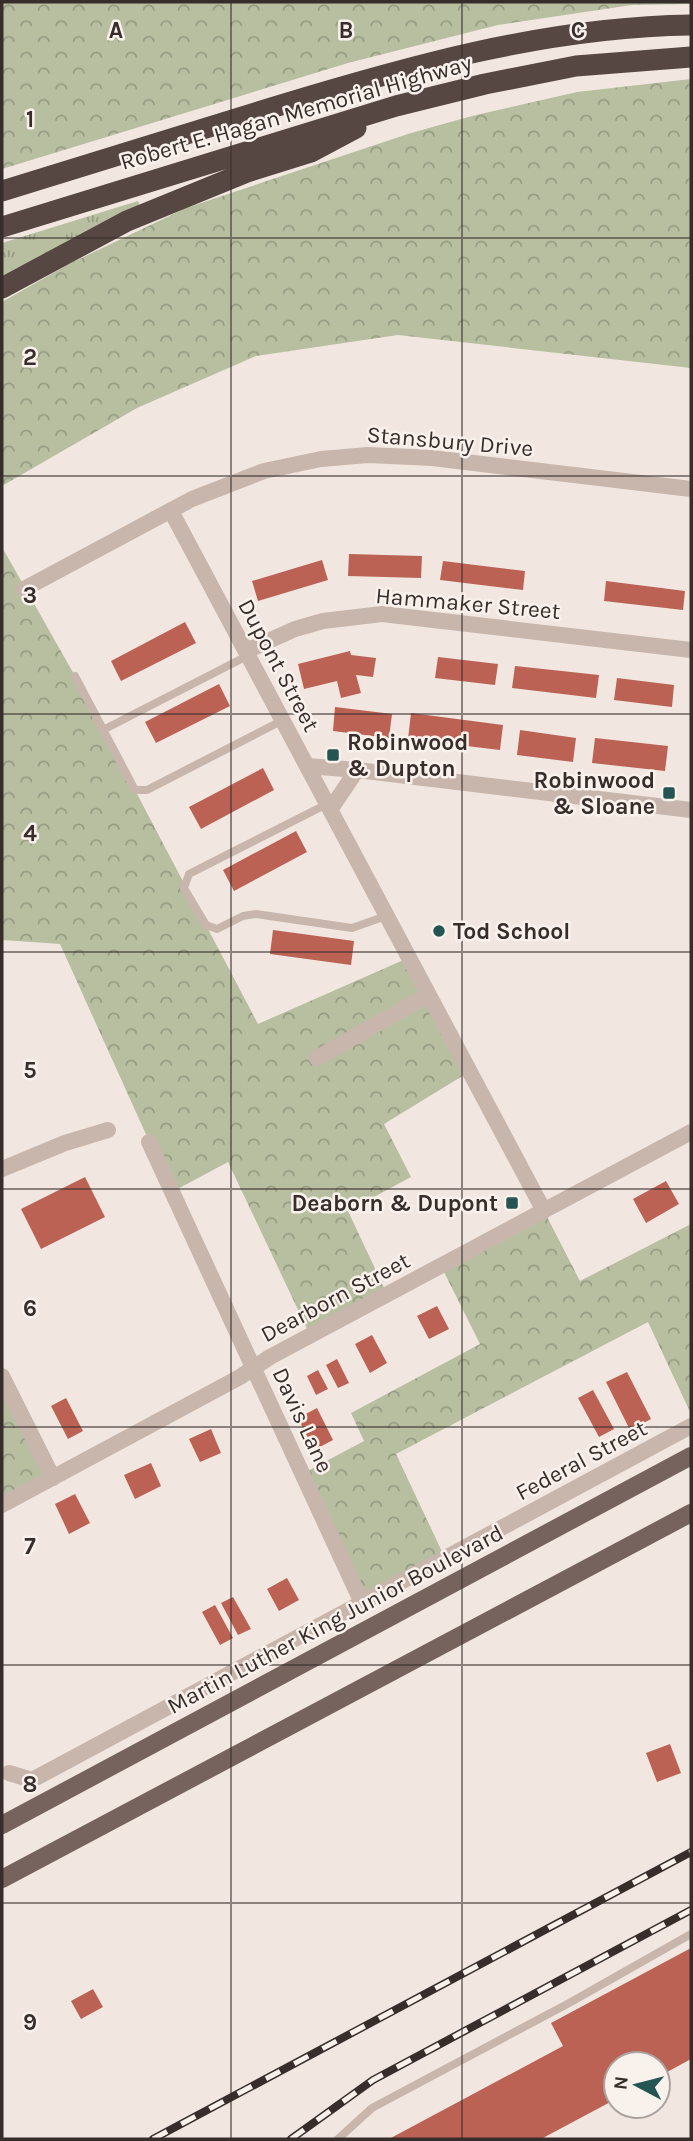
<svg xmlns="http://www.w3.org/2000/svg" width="693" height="2141" font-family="Karla,sans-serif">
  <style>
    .grass { fill: url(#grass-tufts) }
    .forest { fill: url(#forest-crowns) }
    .building { fill: #bb6254 }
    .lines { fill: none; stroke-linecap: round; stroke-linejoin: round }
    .lane { stroke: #c8b6ac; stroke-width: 8 }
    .street { stroke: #c8b6ac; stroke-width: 16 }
    .primary { stroke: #77635d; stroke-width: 18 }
    .highway { stroke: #574742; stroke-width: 21 }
    .rail-casing { stroke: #372d2b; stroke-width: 8 }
    .rail { stroke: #f9f1ec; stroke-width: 5; stroke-dasharray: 16; stroke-linecap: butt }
    .grid { fill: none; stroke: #372d2b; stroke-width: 2; stroke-opacity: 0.55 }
    .poi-dot { fill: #245553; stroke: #f9f1ec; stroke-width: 2.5 }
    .labels { text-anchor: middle; stroke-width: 5; stroke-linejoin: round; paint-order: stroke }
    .street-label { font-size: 23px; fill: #372d2b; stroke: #f9f1ec }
    .poi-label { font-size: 23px; font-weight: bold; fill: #372d2b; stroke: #f9f1ec; text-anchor: start }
    .grid-label { font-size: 23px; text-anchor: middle; font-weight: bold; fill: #372d2b; stroke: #f9f1ec; stroke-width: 5; stroke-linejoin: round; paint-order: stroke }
  </style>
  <defs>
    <pattern id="grass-tufts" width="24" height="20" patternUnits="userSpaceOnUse" patternTransform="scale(1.75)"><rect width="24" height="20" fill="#b8bfa1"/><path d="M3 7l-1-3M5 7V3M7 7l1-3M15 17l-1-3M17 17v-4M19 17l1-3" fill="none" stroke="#969c83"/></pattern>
    <pattern id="forest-crowns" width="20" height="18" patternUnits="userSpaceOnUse" patternTransform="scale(1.75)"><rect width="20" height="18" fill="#b8bfa1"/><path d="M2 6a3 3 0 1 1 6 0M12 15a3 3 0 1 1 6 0" fill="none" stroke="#969c83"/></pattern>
  </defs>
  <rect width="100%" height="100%" fill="#f1e7e0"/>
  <path class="grass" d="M138,201l2,5 -138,72v-35z"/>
  <path class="forest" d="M2,2h689v2l-59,1 -134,20 -150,38 -346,106z
    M691,79v289l-293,-33 -142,21 -119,52 -135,78v-184l67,-38 117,-56 225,-75 61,-17 105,-24z
    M2,547l73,129 183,348 150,-66 61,114 -85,52 27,53 -63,34 39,83 -77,41 -82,-173 -56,30 -112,-248 -58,-4z
    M544,1211l36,70 111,-57v190l-43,-92 -252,132 49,104 -83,45 -60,-129 62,-33 -13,-28 129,-69 -39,-78z
    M2,1376l51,102 -51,27z"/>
  <path class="building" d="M349,554l73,2 -1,22 -73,-2z
    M322,560l6,20 -70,21 -6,-20z
    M443,561l82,10 -2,19 -83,-10z
    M606,581l79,10 -2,19 -79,-9z
    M185,622l11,21 -75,38 -10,-20z
    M350,651l1,4 25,3 -3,19 -17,-2 5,18 -20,5 -4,-17 -33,8 -6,-25z
    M438,657l60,7 -3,21 -60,-7z
    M515,666l84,9 -3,23 -84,-10z
    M617,678l57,7 -2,22 -58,-7z
    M219,684l11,22 -74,37 -11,-21z
    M335,707l57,7 -3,24 -56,-7z
    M411,713l92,12 -3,25 -92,-11z
    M520,730l56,8 -3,24 -56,-7z
    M595,738l73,8 -3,25 -73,-8z
    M263,768l11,22 -73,39 -12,-22z
    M296,831l11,21 -73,39 -11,-21z
    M273,930l81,11 -3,24 -81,-11z
    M85,1177l20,40 -64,32 -20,-40z
    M666,1181l13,23 -33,19 -13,-24z
    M437,1306l12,23 -20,10 -12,-23z
    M372,1335l15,28 -17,10 -15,-29z
    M337,1359l12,24 -11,5 -12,-23z
    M318,1370l10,19 -12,6 -9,-19z
    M627,1372l24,47 -21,11 -24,-48z
    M593,1390l21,39 -15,8 -21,-39z
    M66,1398l17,33 -15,8 -17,-33z
    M317,1408l16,32 -19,10 -16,-32z
    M211,1429l10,24 -21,9 -11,-23z
    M151,1463l10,23 -26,13 -11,-24z
    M75,1494l15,29 -21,11 -14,-30z
    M287,1578l12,22 -20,11 -12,-22z
    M233,1597l18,32 -13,6 -17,-32z
    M215,1605l18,33 -13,7 -18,-33z
    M670,1744l11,29 -24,9 -11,-29z
    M691,1948v111l-33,18v-13h-42v35l-75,40h-152l174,-93 -12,-23z
    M93,1989l10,18 -22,12 -10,-18z"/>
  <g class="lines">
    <path class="lane" d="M75,676l60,114h12l136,-70
      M103,730l146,-75
      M327,804l-138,70 -5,14 22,37 11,4 26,-13 13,-2 96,14 34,-12
      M338,2139l34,-31 199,-106 120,-68"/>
    <path class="street" d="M171,511l373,700
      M24,589l168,-90 72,-28 57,-12 47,-4 64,3 259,31
      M246,651l49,-22 28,-8 59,-7 309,36
      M307,766l50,4 334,40
      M330,810l27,-40
      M317,1058l111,-63
      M149,1142l213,461
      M2,1169l63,-26 43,-13
      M2,1376l51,102
      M2,1505l238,-128 30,-20 421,-225
      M9,1773l23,7 659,-354"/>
    <path class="primary" d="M2,1825l689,-369
      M2,1879l689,-366"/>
    <path class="highway" d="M2,191c89,-28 179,-55 269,-83 138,-42 275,-81 420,-83
      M2,227l394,-121 89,-22 91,-18 115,-9
      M2,288l125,-67 120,-49 64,-20 45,-24"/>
    <g class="rail-casing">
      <path id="rail" d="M153,2139l538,-287
        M291,2139l82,-59 318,-170"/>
    </g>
    <use href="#rail" class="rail"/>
  </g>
  <path class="grid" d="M231,2v2137M462,2v2137M2,238h689M2,476h689M2,714h689M2,952h689M2,1189h689M2,1427h689M2,1665h689M2,1903h689"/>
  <g class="poi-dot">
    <rect x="326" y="748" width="14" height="14" rx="3.5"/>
    <rect x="662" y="786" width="14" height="14" rx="3.5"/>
    <circle cx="439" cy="931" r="7"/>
    <rect x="505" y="1196" width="14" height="14" rx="3.5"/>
  </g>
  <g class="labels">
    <g class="street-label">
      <text transform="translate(296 112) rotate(-16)" y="8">Robert E. Hagan Memorial Highway</text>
      <text transform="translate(450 441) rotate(5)" y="8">Stansbury Drive</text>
      <text transform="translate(468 603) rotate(5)" y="8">Hammaker Street</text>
      <text transform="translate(279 665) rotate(62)" y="8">Dupont Street</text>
      <text transform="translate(335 1297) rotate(-28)" y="8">Dearborn Street</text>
      <text transform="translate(303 1420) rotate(65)" y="8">Davis Lane</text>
      <text transform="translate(581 1460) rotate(-28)" y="8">Federal Street</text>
      <text transform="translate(335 1619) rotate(-28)" y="8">Martin Luther King Junior Boulevard</text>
    </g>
    <g class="poi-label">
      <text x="347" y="750">Robinwood<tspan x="347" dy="26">&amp; Dupton</tspan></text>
      <text x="655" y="788" text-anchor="end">Robinwood<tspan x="655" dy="26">&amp; Sloane</tspan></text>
      <text x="453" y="939">Tod School</text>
      <text x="498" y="1211" text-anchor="end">Deaborn &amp; Dupont</text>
    </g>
  </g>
  <g class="grid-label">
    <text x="116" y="38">A</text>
    <text x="346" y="38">B</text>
    <text x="578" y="38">C</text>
    <text x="30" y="127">1</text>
    <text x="30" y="365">2</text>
    <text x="30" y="603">3</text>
    <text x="30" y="841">4</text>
    <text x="30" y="1078">5</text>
    <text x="30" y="1316">6</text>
    <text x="30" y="1554">7</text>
    <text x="30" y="1792">8</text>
    <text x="30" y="2030">9</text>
  </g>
  <rect width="693" height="2141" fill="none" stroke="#372d2b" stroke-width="7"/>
  <g transform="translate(637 2085) rotate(277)"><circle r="33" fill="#f9f1ec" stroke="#aba39f" stroke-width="2"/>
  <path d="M0-5L12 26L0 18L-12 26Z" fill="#245553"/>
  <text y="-10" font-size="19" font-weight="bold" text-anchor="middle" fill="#372d2b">N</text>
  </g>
</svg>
